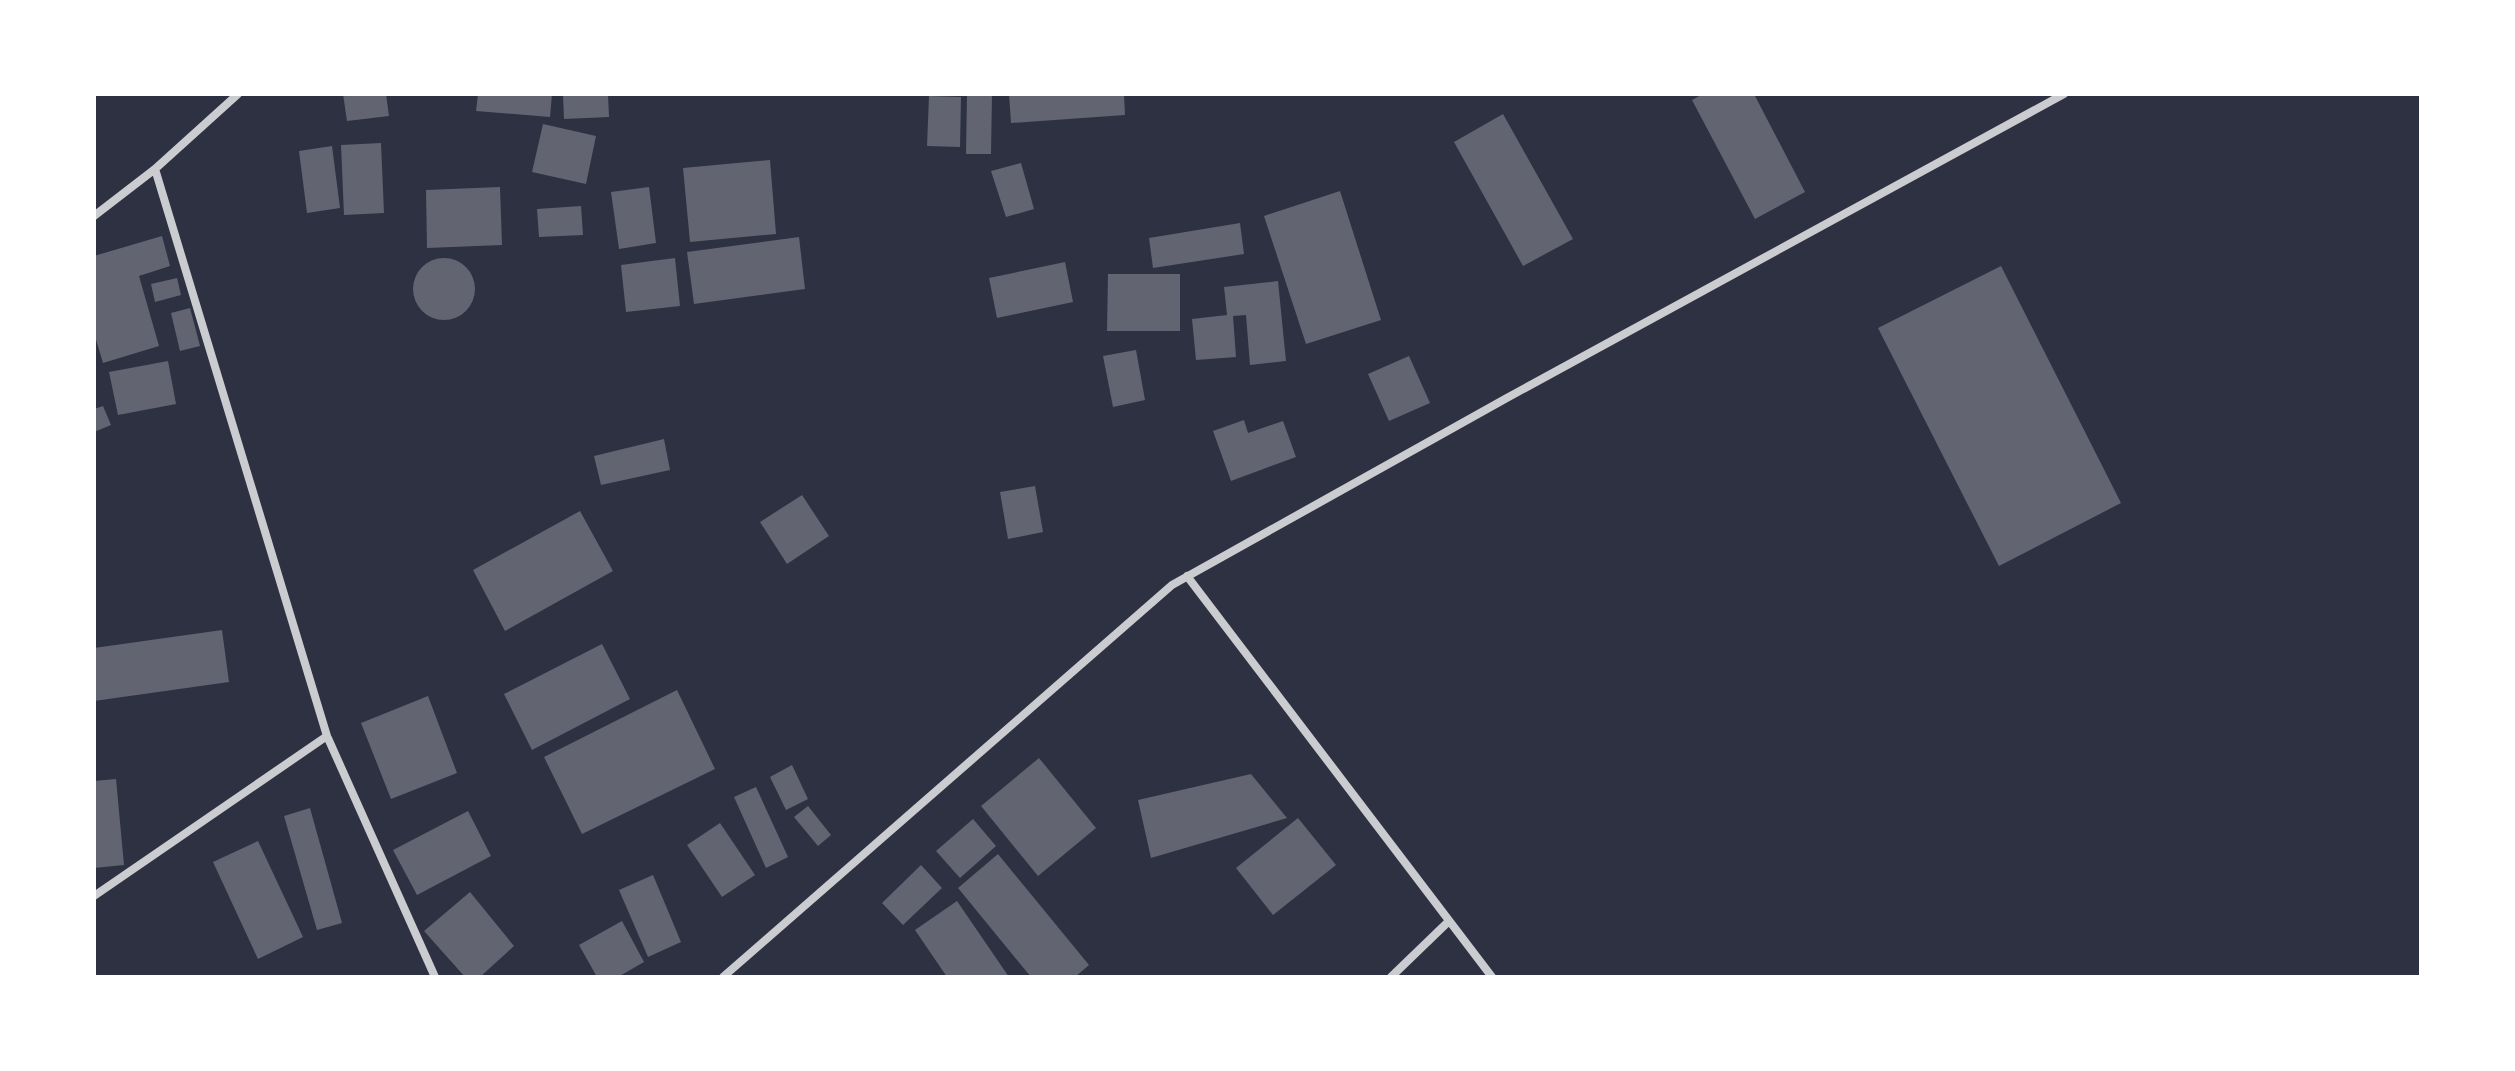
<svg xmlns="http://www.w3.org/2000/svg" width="2515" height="1071" font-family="Literata,serif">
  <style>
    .building { fill: #626471 }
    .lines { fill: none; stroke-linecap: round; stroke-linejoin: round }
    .minor { stroke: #caccd0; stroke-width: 8 }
  </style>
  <rect width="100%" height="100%" fill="#2d3142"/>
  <path class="building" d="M343,94h43l3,22 -42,5z
    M478,94h74l-2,23 -74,-6z
    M608,94l1,23 -45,2 -1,-24z
    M967,94h25l-1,60h-25z
    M1009,94h115l1,21 -114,8z
    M1703,94h51l51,98 -50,27 -63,-119z
    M929,96l32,1 -1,50 -33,-1z
    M1503,114l70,125 -50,27 -69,-124z
    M543,124l53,12 -10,48 -54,-12z
    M381,143l3,70 -40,2 -3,-70z
    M332,146l8,62 -33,5 -8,-62z
    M770,160l6,74 -86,8 -7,-74z
    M1021,163l13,46 -28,8 -15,-46z
    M500,187l2,58 -75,3 -1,-58z
    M649,187l7,56 -37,6 -8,-57z
    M1340,191l41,129 -75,24 -42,-128z
    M581,206l2,29 -44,2 -2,-28z
    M1240,223l4,31 -91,14 -4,-30z
    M162,236l8,30 -31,10 20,70 -56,17 -9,-30v-77z
    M799,237l6,52 -111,15 -7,-52z
    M675,258l5,48 -54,6 -5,-47z
    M413 289a31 31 0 1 1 62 0a31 31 0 1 1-62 0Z
    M1065,262l8,40 -76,16 -8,-40z
    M2001,266l120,237 -122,63 -121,-238z
    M1108,274h72v57h-73z
    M177,278l4,17 -26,7 -4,-18z
    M1278,281l8,80 -36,4 -4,-50 -13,1 3,41 -40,3 -4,-41 35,-4 -3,-28z
    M190,308l10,38 -20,5 -9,-38z
    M1136,350l9,50 -32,7 -10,-51z
    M1409,356l21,47 -41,18 -21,-47z
    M168,361l8,43 -58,11 -9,-43z
    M103,406l8,19 -17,7v-23z
    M1244,420l4,13 35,-12 13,36 -65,24 -18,-50z
    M664,439l6,31 -69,15 -7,-29z
    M1035,486l8,46 -35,7 -8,-47z
    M802,495l27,41 -42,28 -27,-42z
    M580,511l33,60 -108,60 -32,-61z
    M222,630l7,52 -135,19v-53z
    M602,644l28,55 -98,51 -28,-56z
    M677,690l38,79 -133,65 -38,-77z
    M428,696l29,77 -66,26 -30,-76z
    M1039,758l57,70 -58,48 -57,-70z
    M792,765l16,34 -22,11 -16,-33z
    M1251,774l36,44 -136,40 -13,-58z
    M116,779l8,86 -30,3v-87z
    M756,787l32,70 -22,11 -32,-71z
    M808,806l23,29 -13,11 -24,-29z
    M310,808l32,115 -25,7 -33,-114z
    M468,811l23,45 -74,39 -24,-45z
    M1298,818l38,47 -63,50 -37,-47z
    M973,819l23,27 -36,32 -24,-27z
    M720,823l35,52 -33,22 -35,-52z
    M258,841l45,96 -45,22 -45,-97z
    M998,854l91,111 -14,12h-44l-73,-89z
    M921,865l21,23 -39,37 -21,-22z
    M653,875l28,67 -33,15 -29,-67z
    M470,892l44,54 -34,31h-15l-41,-46z
    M957,901l52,76h-62l-32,-47z
    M622,921l22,41 -26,15h-21l-18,-32z"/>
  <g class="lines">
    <path class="minor" d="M155,169l172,567 108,241
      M94,216l61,-47 83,-75
      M1187,576l305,401
      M94,896l233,-160
      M723,977l449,-392 333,-186 559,-305
      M1391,977l58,-56"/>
  </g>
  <rect width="2515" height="1071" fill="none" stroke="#ffffff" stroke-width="192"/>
</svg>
